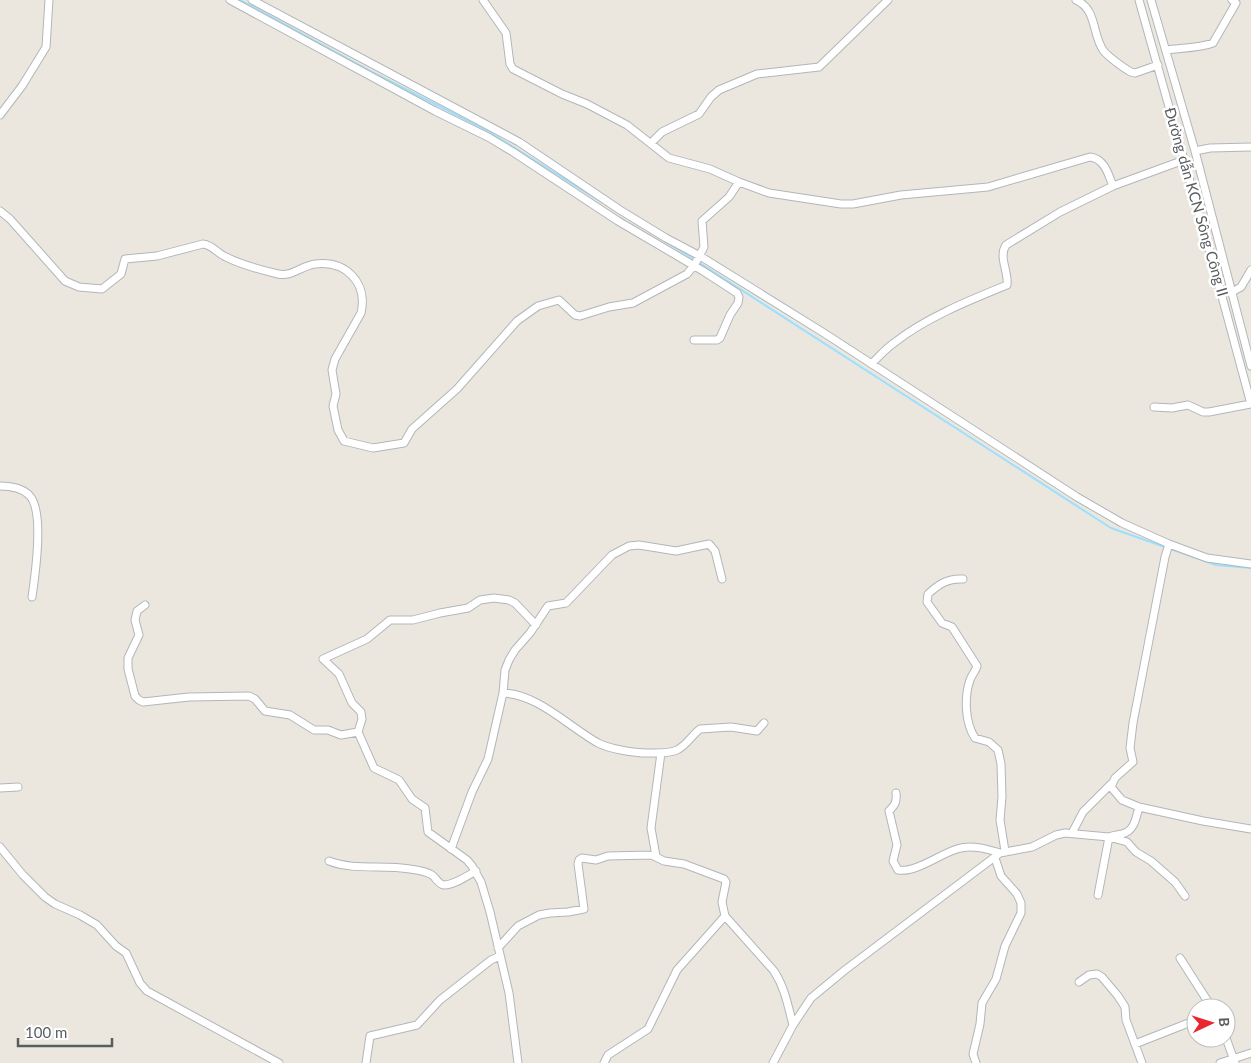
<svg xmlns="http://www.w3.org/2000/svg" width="1251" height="1063" font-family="Lato,sans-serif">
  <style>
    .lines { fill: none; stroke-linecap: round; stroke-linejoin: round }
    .stream { stroke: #9be0ff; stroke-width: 2 }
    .minor-casing { stroke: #b2b6ba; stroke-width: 9 }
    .minor { stroke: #fff; stroke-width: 7 }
    .labels { text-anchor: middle; stroke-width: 5; stroke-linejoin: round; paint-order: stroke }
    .street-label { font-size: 15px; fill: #585d60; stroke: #fff }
  </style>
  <rect width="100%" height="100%" fill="#ebe7df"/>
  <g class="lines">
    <path class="stream" d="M240,0l130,71 116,59 117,73
      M666,242l28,17
      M698,262l413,266 105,37 35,3"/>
    <g class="minor-casing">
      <path id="minor" d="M230,0l205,111 53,26 25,15 105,69 85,50 34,22 2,4 -1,6 -8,12 -10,23 -3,2h-23
        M252,0l267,142 101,68 46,28 34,18 124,77 253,164 45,26 47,21
        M483,0l23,33 4,31 3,5 49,25 25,10 40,21 42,33 41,11 29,13 30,11 72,11h12l48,-9 87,-8 102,-30c15,2 18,17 23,29
        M1076,0c21,9 16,34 27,50 4,6 22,19 28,22l4,1 23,-8
        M1139,0l75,267 37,137
        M1151,0l44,151 56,215
        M1166,50c14,-2 34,-2 47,-7l23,-40 -4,-3
        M0,115l22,-29 24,-39 3,-47
        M651,143l11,-11 37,-18 12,-17 8,-7 38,-16 62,-7 69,-67
        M1195,151l15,-3 41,-1
        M0,211l10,8 55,62 14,6 23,2 19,-15 4,-15 32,-3 46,-12c10,1 15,10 23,13 16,8 35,13 52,17 14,3 23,-8 37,-10 31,-4 53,19 46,49l-26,46 -3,11 4,24 -3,12 5,24 6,11 29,7 31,-5 8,-14 45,-40 60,-68 21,-15 21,-6 16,15 5,1 29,-9 24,-4 54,-29 8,-10 9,-17 -2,-26 27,-24 10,-15
        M1232,292l9,-5 10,-17
        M871,364c8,-7 14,-15 23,-21 31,-25 76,-43 113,-58 2,-13 -9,-28 -1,-40l54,-33 53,-26 71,-26
        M1154,407l18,1 16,-3 15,7h6l42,-8
        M0,486c9,0 22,2 29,9 16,15 6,81 3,102
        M1251,564l-44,-6 -38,-14 -4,13 -32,166 -3,25 3,14 -18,16 -4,9 11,13 17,7 64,14 48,8
        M963,579c-15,-1 -24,5 -35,15l-1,8 15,21 10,4 25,39c-1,5 -5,8 -7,14 -6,17 -5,43 5,58l14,4 9,8 3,14 1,33 -2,23 5,31
        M145,605l-8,6 -2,9 4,15 -11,23v11l7,27 4,4 4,2 46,-5 60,-1 6,3 10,12 25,4 24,15h14l13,5 17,-3
        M503,693c35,1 66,34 95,50 12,6 36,10 49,10 10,0 21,1 30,-3 10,-5 15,-15 23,-21l31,-2 26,4 7,-8
        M0,788l18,-1
        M896,793c1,9 -1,12 -7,18l8,34 -4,16 5,9c18,3 42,-16 59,-21 14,-5 30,0 43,4
        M1072,833l11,-21 28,-28
        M0,847l23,28 22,22 10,7 25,11 17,10 19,21 10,7 14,30 7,8 132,72
        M451,849l21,-57 16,-33 15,-66 2,-23 4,-10 6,-10 15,-17 18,-27 18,-3 46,-48 17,-9 10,-1 37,6 33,-7 6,7 7,28
        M656,856l-5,-28 10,-75
        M329,861c26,10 54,3 81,8 7,1 16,2 22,6 4,3 7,10 12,10 10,0 23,-9 32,-14
        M1098,895l11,-58c5,-2 8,-2 13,-3 13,-3 14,-17 17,-27
        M498,948l20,-22 21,-11 11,-2 18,-1 16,-3 -6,-45 1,-4 3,-2 14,2 12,-4 44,-1 12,6 20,3 40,15 2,3 -4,20 3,14 49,55c11,17 14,35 19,54
        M1180,958l32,50
        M1079,982l10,-7 8,-1 5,3 16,19 7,11 1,13 16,43
        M1226,1038l9,25
        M1135,1044l61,-24
        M366,1063l4,-27 47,-11 23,-25 51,-40 9,-4
        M518,1063l-9,-70 -19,-81 -9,-30 -9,-16 -5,-6 -39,-28 -3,-24 -13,-9 -13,-19 -25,-12 -16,-36 4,-13 -1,-7 -9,-9 -13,-29 -16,-15 44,-20 23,-19h23l27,-7 28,-5 12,-8 14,-2 15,2 6,3 21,22
        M604,1063l4,-8 40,-26 29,-59 48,-54
        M773,1063l20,-38 18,-27 34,-28 155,-117 32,-6 24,-12 9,-2 44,4 18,5 9,10 15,9 24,21 10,14
        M976,1063l-3,-9 7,-30 2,-21 14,-24 9,-33 16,-33v-10l-4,-9 -16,-18 -6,-18
        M1220,1063l31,-10"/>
    </g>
    <use href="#minor" class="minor"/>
  </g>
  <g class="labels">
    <g class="street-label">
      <text transform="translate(1196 202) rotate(74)" y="5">Đường dẫn KCN Sông Công II</text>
    </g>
  </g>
  <g transform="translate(1211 1023) rotate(86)"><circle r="24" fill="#ffffff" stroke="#bcbebf"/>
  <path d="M0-4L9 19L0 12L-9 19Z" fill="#ea262f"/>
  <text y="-8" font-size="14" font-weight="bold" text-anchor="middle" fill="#585d60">B</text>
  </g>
  <path d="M18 1038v8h94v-8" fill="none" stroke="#585d60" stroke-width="2.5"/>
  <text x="25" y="1038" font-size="15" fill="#585d60" stroke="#ffffff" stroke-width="4" paint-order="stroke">100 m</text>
</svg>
